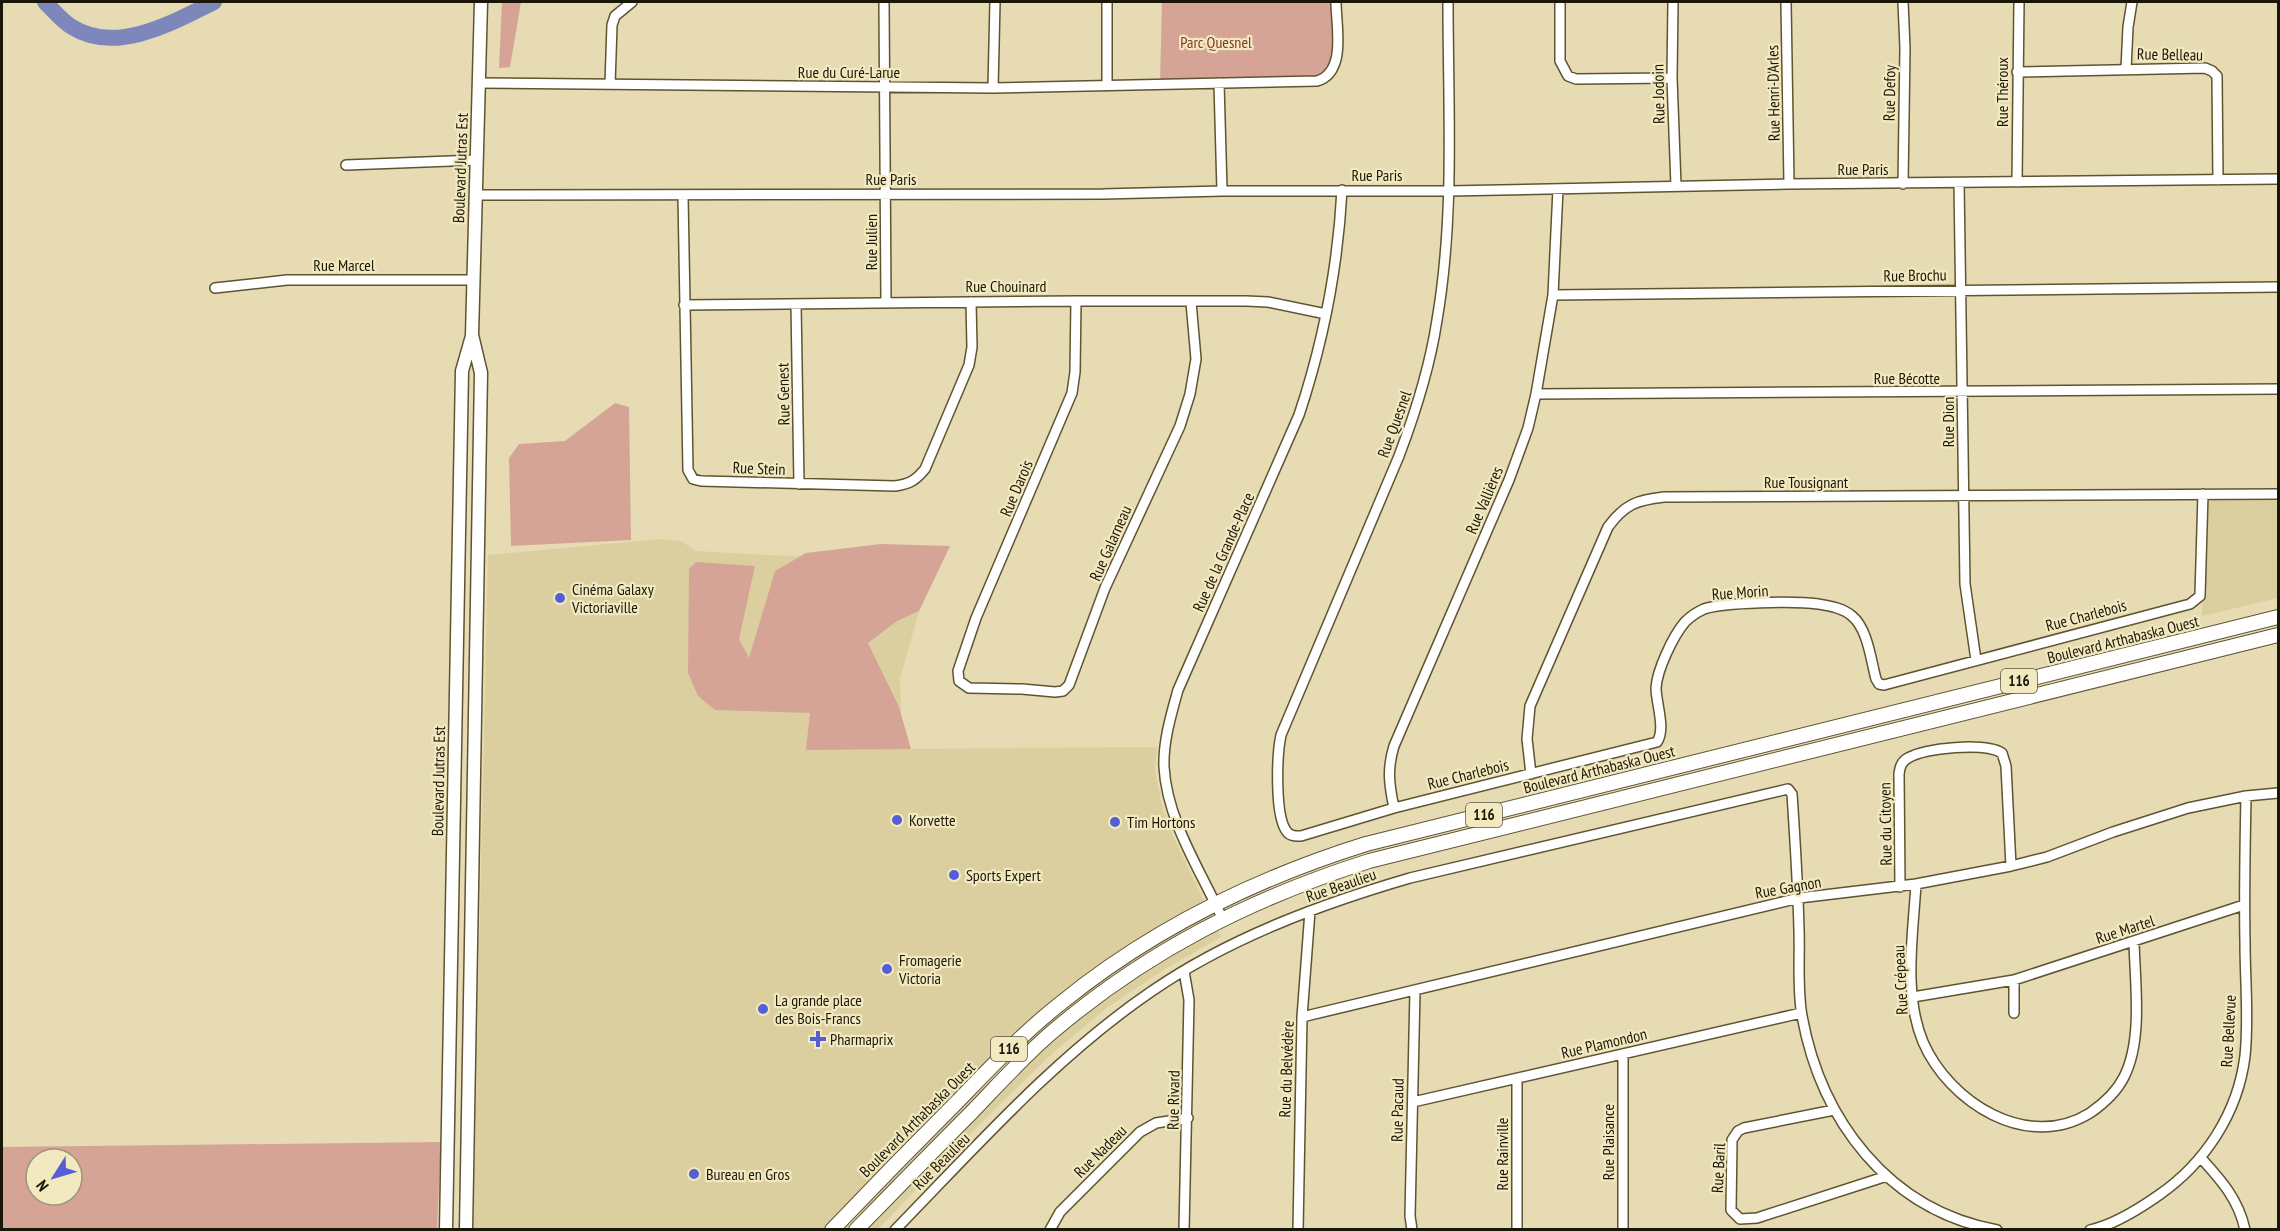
<svg xmlns="http://www.w3.org/2000/svg" width="2280" height="1231" font-family="'PT Sans Narrow',sans-serif">
  <style>
    .built { fill: #dbcfa0 }
    .green { fill: #d6a496; fill-rule: evenodd }
    .lines { fill: none; stroke-linecap: round; stroke-linejoin: round }
    .river { stroke: #7d87bc; stroke-width: 16 }
    .minor-casing { stroke: #5e5431; stroke-width: 12 }
    .secondary-casing { stroke: #5e5431; stroke-width: 15 }
    .primary-casing { stroke: #5e5431; stroke-width: 16 }
    .minor { stroke: #fff; stroke-width: 9 }
    .secondary { stroke: #fff; stroke-width: 12 }
    .primary { stroke: #fff; stroke-width: 14 }
    .poi-dot { fill: #555ed5; stroke: #f3e9c0; stroke-width: 2 }
    .labels { text-anchor: middle; stroke-width: 4.5; stroke-linejoin: round; paint-order: stroke }
    .shield { fill: #f3e9c0; stroke: #5b563f; stroke-width: 1.5 }
    .shield-label { font-size: 15px; font-weight: bold; fill: #1a1708 }
    .park-label { font-size: 16px; fill: #843824; stroke: #f3e9c0 }
    .street-label { font-size: 16px; fill: #1a1708; stroke: #f3e9c0 }
    .poi-label { font-size: 16px; fill: #1a1708; stroke: #f3e9c0; text-anchor: start }
  </style>
  <rect width="100%" height="100%" fill="#e6dbb3"/>
  <path class="built" d="M2278,498v100l-76,18 7,-115z
    M661,539l20,2 15,10 111,6 143,-11 -31,65 -19,68 2,70 255,-2 -2,24 8,39 8,22 50,105 -56,32 -57,38 -53,44 -62,60 -115,118 -405,1 15,-675z"/>
  <path class="green" d="M502,2h19l-11,65 -11,1z
    M1162,2h174l1,57 -12,20 -165,5z
    M615,403l14,4 2,133 -120,6 -2,-88 10,-14 46,-3z
    M881,544l69,2 -31,65 -22,10 -29,22 31,64 12,42 -105,1 4,-37 -95,-3 -17,-14 -10,-23 1,-104 7,-7 59,4 -16,73 10,19 26,-87 31,-18z
    M441,1142l-4,87h-435v-82zM36,1159h36v36h-36z"/>
  <g class="lines">
    <path class="river" d="M45,2c8,8 17,19 27,25 44,28 102,-5 142,-25"/>
    <g class="minor-casing">
      <path id="minor" d="M884,2l2,301
        M1107,2v83
        M1448,2c0,105 7,213 -11,318 -7,47 -21,91 -38,136l-118,279c-4,19 -7,84 7,98 4,4 9,3 13,3l93,-28 263,-66c9,-13 -1,-39 -1,-54 1,-18 17,-52 29,-66 5,-5 12,-10 19,-13 20,-7 92,-8 114,-5 12,2 25,4 34,12 16,13 19,45 24,63l3,5 5,1 306,-81 10,-8 3,-102
        M1560,2v59l8,15 8,3 96,-1
        M1673,2l-1,76 4,108
        M1786,2l3,182
        M2126,69l2,-42 4,-25
        M2017,72l188,-4 7,3 5,5 1,104
        M479,83l514,5 324,-7c30,-9 19,-55 19,-79
        M1219,83l3,108
        M610,84l2,-59 3,-9 17,-14
        M993,88l2,-86
        M346,165l131,-5
        M2017,182l2,-180
        M1959,183l6,401 11,76
        M1903,184l2,-136 -2,-46
        M476,195l627,-1 119,-3h227l340,-7 489,-5
        M683,196l5,274 5,9 8,2 194,5c15,-2 21,-6 30,-17l44,-104 3,-18 -1,-45
        M215,288l72,-8h187
        M1553,295l725,-8
        M1076,301l-1,71 -3,21 -96,225 -18,53 1,10 10,7 53,1 33,3 8,-1 6,-6 36,-97 75,-162 10,-32 6,-35 -5,-57
        M796,304l3,180
        M684,305l392,-4h170l22,1 58,12
        M1536,394l742,-5
        M1531,774l-4,-35 3,-33 78,-179c17,-23 29,-27 56,-30l614,-3
        M1394,808c-5,-24 -7,-39 0,-62l115,-266 19,-52 8,-34 17,-99 5,-106
        M1916,884c-3,51 -13,110 7,158 26,60 104,110 167,71 13,-9 27,-22 34,-36 19,-37 11,-94 10,-135
        M1900,887l-1,-113c1,-7 2,-12 9,-16 18,-10 76,-16 94,-5l4,13 5,100
        M1222,918c-21,-47 -55,-97 -58,-151 -1,-25 7,-52 14,-77l121,-275c24,-72 39,-149 43,-225
        M1184,971l5,29 -5,230
        M1913,997l101,-17 230,-75
        M2014,1013v-33
        M1302,1017l497,-119 117,-14 95,-18 36,-9 66,-25 75,-24 58,-12 32,-3
        M1623,1054v176
        M1517,1079v151
        M1413,1102l388,-89
        M1834,1110l-90,18 -6,3 -6,9 -1,70 9,9 17,-1 130,-42
        M2201,1158c20,22 38,42 44,72
        M895,1230c81,-83 160,-173 257,-239 77,-53 169,-87 258,-113l378,-89 4,5c3,45 6,90 7,136 1,27 -2,58 3,86 19,104 86,194 195,214
        M1050,1230l10,-18 80,-80 16,-9 32,-5
        M1298,1230l4,-213 8,-106
        M1412,1230l-2,-14 5,-225
        M2090,1230c24,-5 49,-21 69,-35 46,-32 79,-82 86,-139 4,-37 0,-76 0,-114 -1,-48 0,-97 1,-146"/>
    </g>
    <g class="secondary-casing">
      <path id="secondary" d="M446,1230l16,-859 10,-35
        M466,1230l15,-857 -9,-38 9,-333"/>
    </g>
    <g class="primary-casing">
      <path id="primary" d="M832,1230c42,-44 84,-87 127,-130 33,-34 65,-68 102,-97 91,-74 193,-124 305,-159l912,-227
        M856,1230c38,-39 76,-78 115,-117 26,-27 52,-56 80,-80 96,-82 199,-134 318,-172l909,-226"/>
    </g>
    <use href="#minor" class="minor"/>
    <use href="#secondary" class="secondary"/>
    <use href="#primary" class="primary"/>
  </g>
  <g class="poi-dot">
    <circle cx="560" cy="598" r="6"/>
    <circle cx="897" cy="820" r="6"/>
    <circle cx="1115" cy="822" r="6"/>
    <circle cx="954" cy="875" r="6"/>
    <circle cx="887" cy="969" r="6"/>
    <circle cx="763" cy="1009" r="6"/>
    <path d="M815 1030h6v6h6v6h-6v6h-6v-6h-6v-6h6z"/>
    <circle cx="694" cy="1174" r="6"/>
  </g>
  <g class="labels">
    <g class="shield">
      <rect x="2001" y="669" width="36" height="24" rx="4.5"/>
      <rect x="1466" y="803" width="36" height="24" rx="4.5"/>
      <rect x="991" y="1037" width="36" height="24" rx="4.5"/>
    </g>
    <g class="shield-label">
      <text x="2019" y="686">116</text>
      <text x="1484" y="820">116</text>
      <text x="1009" y="1054">116</text>
    </g>
    <g class="park-label">
      <text x="1216" y="48">Parc Quesnel</text>
    </g>
    <g class="street-label">
      <text transform="translate(2170 54) rotate(1)" y="6">Rue Belleau</text>
      <text x="849" y="78">Rue du Curé-Larue</text>
      <text transform="translate(2002 92) rotate(-90)" y="6">Rue Théroux</text>
      <text transform="translate(1773 93) rotate(-91)" y="6">Rue Henri-D'Arles</text>
      <text transform="translate(1889 93) rotate(-89)" y="6">Rue Defoy</text>
      <text transform="translate(1658 94) rotate(-91)" y="6">Rue Jodoin</text>
      <text transform="translate(460 168) rotate(-88)" y="6">Boulevard Jutras Est</text>
      <text x="1863" y="175">Rue Paris</text>
      <text x="1377" y="181">Rue Paris</text>
      <text x="891" y="185">Rue Paris</text>
      <text transform="translate(871 242) rotate(-90)" y="6">Rue Julien</text>
      <text x="344" y="271">Rue Marcel</text>
      <text transform="translate(1915 275) rotate(-1)" y="6">Rue Brochu</text>
      <text x="1006" y="292">Rue Chouinard</text>
      <text x="1907" y="384">Rue Bécotte</text>
      <text transform="translate(783 394) rotate(-91)" y="6">Rue Genest</text>
      <text transform="translate(1948 422) rotate(-90)" y="6">Rue Dion</text>
      <text transform="translate(1394 424) rotate(-70)" y="6">Rue Quesnel</text>
      <text transform="translate(759 468) rotate(2)" y="6">Rue Stein</text>
      <text x="1806" y="488">Rue Tousignant</text>
      <text transform="translate(1016 488) rotate(-67)" y="6">Rue Darois</text>
      <text transform="translate(1484 500) rotate(-67)" y="6">Rue Vallières</text>
      <text transform="translate(1110 543) rotate(-66)" y="6">Rue Galarneau</text>
      <text transform="translate(1223 552) rotate(-66)" y="6">Rue de la Grande-Place</text>
      <text transform="translate(1740 592) rotate(-4)" y="6">Rue Morin</text>
      <text transform="translate(2086 615) rotate(-15)" y="6">Rue Charlebois</text>
      <text transform="translate(2123 639) rotate(-14)" y="6">Boulevard Arthabaska Ouest</text>
      <text transform="translate(1599 769) rotate(-14)" y="6">Boulevard Arthabaska Ouest</text>
      <text transform="translate(1468 774) rotate(-14)" y="6">Rue Charlebois</text>
      <text transform="translate(438 781) rotate(-89)" y="6">Boulevard Jutras Est</text>
      <text transform="translate(1885 824) rotate(-91)" y="6">Rue du Citoyen</text>
      <text transform="translate(1341 885) rotate(-19)" y="6">Rue Beaulieu</text>
      <text transform="translate(1788 887) rotate(-10)" y="6">Rue Gagnon</text>
      <text transform="translate(2125 929) rotate(-18)" y="6">Rue Martel</text>
      <text transform="translate(1900 980) rotate(-93)" y="6">Rue Crépeau</text>
      <text transform="translate(2228 1031) rotate(-87)" y="6">Rue Bellevue</text>
      <text transform="translate(1604 1043) rotate(-13)" y="6">Rue Plamondon</text>
      <text transform="translate(1286 1069) rotate(-88)" y="6">Rue du Belvédère</text>
      <text transform="translate(1173 1100) rotate(-89)" y="6">Rue Rivard</text>
      <text transform="translate(1397 1110) rotate(-89)" y="6">Rue Pacaud</text>
      <text transform="translate(917 1119) rotate(-45)" y="6">Boulevard Arthabaska Ouest</text>
      <text transform="translate(1608 1142) rotate(-90)" y="6">Rue Plaisance</text>
      <text transform="translate(1100 1151) rotate(-45)" y="6">Rue Nadeau</text>
      <text transform="translate(1502 1154) rotate(-90)" y="6">Rue Rainville</text>
      <text transform="translate(941 1161) rotate(-45)" y="6">Rue Beaulieu</text>
      <text transform="translate(1718 1168) rotate(-87)" y="6">Rue Baril</text>
    </g>
    <g class="poi-label">
      <text x="572" y="595">Cinéma Galaxy<tspan x="572" dy="18">Victoriaville</tspan></text>
      <text x="909" y="826">Korvette</text>
      <text x="1127" y="828">Tim Hortons</text>
      <text x="966" y="881">Sports Expert</text>
      <text x="899" y="966">Fromagerie<tspan x="899" dy="18">Victoria</tspan></text>
      <text x="775" y="1006">La grande place<tspan x="775" dy="18">des Bois-Francs</tspan></text>
      <text x="830" y="1045">Pharmaprix</text>
      <text x="706" y="1180">Bureau en Gros</text>
    </g>
  </g>
  <rect width="2280" height="1231" fill="none" stroke="#1a1708" stroke-width="6"/>
  <g transform="translate(54 1177) rotate(233)"><circle r="28" fill="#f3e9c0" stroke="#9c9576" stroke-width="1.5"/>
  <path d="M0-4.5L10 22L0 15L-10 22Z" fill="#555ed5"/>
  <text y="-9" font-size="16" font-weight="bold" text-anchor="middle" fill="#1a1708">N</text>
  </g>
</svg>
